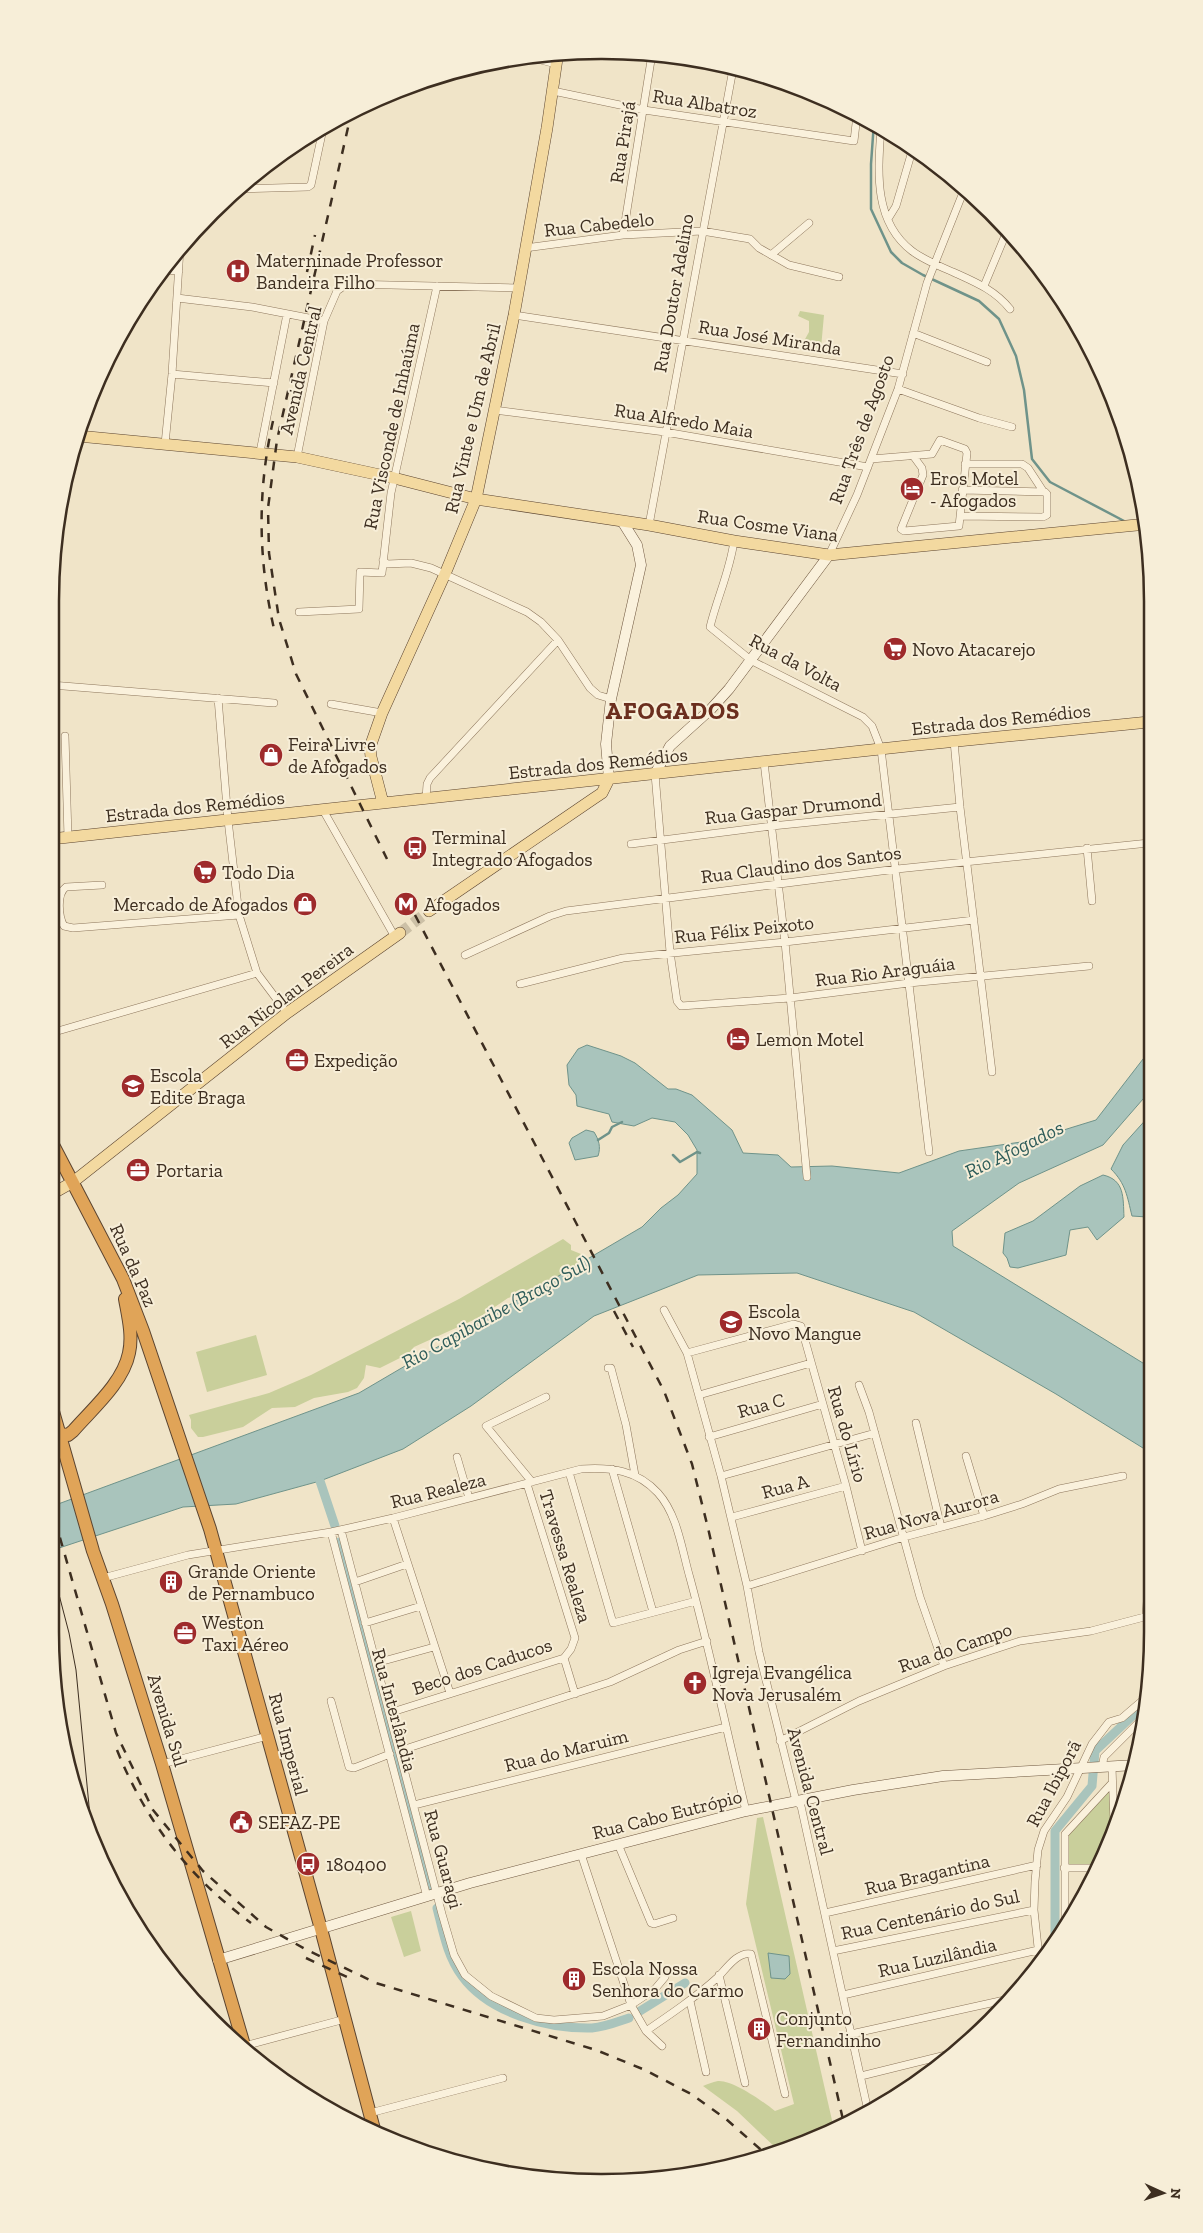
<svg xmlns="http://www.w3.org/2000/svg" width="1203" height="2233" font-family="'Zilla Slab',serif">
  <style>
    .green { fill: #c9cf9b }
    .water { fill: #a9c4bc; stroke: #6f938a }
    .lines { fill: none; stroke-linecap: round; stroke-linejoin: round }
    .stream { stroke: #6f938a; stroke-width: 2.5 }
    .canal { stroke: #a9c4bc; stroke-width: 9 }
    .primary-tunnel { stroke: #ccc0a6; stroke-width: 11; stroke-dasharray: 11 5.5; stroke-linecap: butt }
    .street-casing { stroke: #8d765c; stroke-width: 8 }
    .secondary-casing { stroke: #6f573f; stroke-width: 11 }
    .primary-casing { stroke: #5b4430; stroke-width: 12 }
    .highway-casing { stroke: #5b4430; stroke-width: 14 }
    .street { stroke: #faf1dc; stroke-width: 7 }
    .secondary { stroke: #faf1dc; stroke-width: 10 }
    .primary { stroke: #f3d9a0; stroke-width: 11 }
    .highway { stroke: #e0a458; stroke-width: 12 }
    .tram { stroke: #3d2e20; stroke-width: 1 }
    .rail { stroke: #3d2e20; stroke-width: 2.5; stroke-dasharray: 9 9; stroke-linecap: butt }
    .labels { text-anchor: middle; stroke-width: 4; stroke-linejoin: round; paint-order: stroke }
    .street-label { font-size: 19px; fill: #3d2e20; stroke: #f7eed8 }
    .poi-label { font-size: 19px; fill: #3d2e20; stroke: #f7eed8; text-anchor: start }
    .water-label { font-size: 20px; font-style: italic; fill: #2f5d5a; stroke: #f7eed8 }
    .district-label { font-size: 24px; font-weight: bold; letter-spacing: 1px; fill: #6b2e1e; stroke: #f7eed8 }
    .rim { fill: none; stroke: #3d2e20; stroke-width: 2.5 }
  </style>
  <rect width="100%" height="100%" fill="#f0e4c8"/>
  <path class="green" d="M800,311l24,4 -3,33 -11,1 -6,-8 5,-9v-11l-11,-5z
    M563,1239l8,6v5l10,4 2,5 -11,9 -35,21 -29,9 -28,19 -66,30 -6,7 -28,14 -14,-3 -2,13 -7,10 -9,4 -34,6 -19,9 -23,1 -29,19 -40,10h-5l-7,-9v-8l-2,-5 80,-22 42,-18 148,-76z
    M256,1335l11,40 -60,17 -11,-40z
    M1112,1788l2,35 -18,43h-35l4,-29z
    M763,1817l71,312 -21,12 -33,11 -43,-41 -34,-25c5,-2 9,-4 15,-5 15,-1 46,21 57,30l19,-7 -48,-200 11,-86z
    M411,1911l10,40 -17,6 -13,-40z"/>
  <path class="water" d="M587,1045l34,11 14,7 33,26h8l16,6 40,35 11,23 35,2 13,12 41,-1 67,7 60,-22 69,-10 68,-21 54,-70v41l-47,54 -84,38 -67,48 1,15 198,122v85l-95,-59 -142,-82 -117,-39 -99,2 -104,41 -123,90 -68,43 -83,32 -84,23 -53,3 -133,44v-44l309,-114 283,-166 19,-19 17,-13 19,-21v-24l-9,-15 -13,-13 -23,-4 -18,8 -22,-4 -3,-8 -32,-8 -1,-11 -7,-10 -2,-20 11,-16z
    M1150,1115v90l-2,1 -1,11 -15,-1c-5,-20 -6,-32 -21,-47l12,-24z
    M586,1130l8,2c5,8 7,15 4,24l-23,4 -6,-17 3,-5z
    M1103,1175c22,5 20,23 21,42l-27,23 -9,-13 -18,3 -4,25 -48,13 -8,-1 -3,-9 -4,-5 2,-20 28,-12 47,-35z
    M768,1953l21,3 1,18 -5,5 -14,-1z"/>
  <g class="lines">
    <path class="stream" d="M874,122l-3,42v45l20,43 11,11 21,12 56,26 20,18 17,37 8,34 8,69 18,23 76,40
      M1138,529l10,6
      M598,1140l11,-7 3,-6 10,-5
      M673,1155l7,7 17,-10 3,1"/>
    <path class="canal" d="M320,1481l15,45
      M339,1542l93,350
      M437,1908c6,23 10,48 25,68 27,37 85,53 130,52 13,-1 25,-6 37,-10
      M1055,1943v-112l37,-45 3,-35 47,-44 5,-9
      M640,2011l45,-28"/>
    <path class="primary-tunnel" d="M400,933l29,-22"/>
    <g class="street-casing">
      <path id="street" d="M529,57l27,7
        M553,91l91,19 210,31 3,-26
        M881,127c-3,44 -8,94 31,124 12,9 27,15 41,21 22,10 42,18 57,37
        M239,189l69,-2 3,-2 12,-56
        M888,219l8,-13 16,-55
        M623,235l29,-181
        M525,248l98,-13 79,-4 48,8 9,9 30,17 50,12
        M771,255l38,-32
        M164,270l15,1
        M984,286l23,-55
        M177,298l75,9 72,14
        M514,315l389,59
        M913,333l74,29
        M172,374l102,9
        M898,389l81,29 33,9
        M494,410l171,22 203,35
        M165,444l7,-70 8,-126
        M260,452l27,-138
        M297,457l27,-136 13,-30 10,-7 172,4
        M871,459l61,-5 8,-14 25,9 2,4 -8,73 -55,5 -3,-2 22,-54 -1,-7 -8,-11
        M965,464h57l6,4 15,23
        M961,516l82,1 4,-2v-21l-2,-2 -83,-2
        M649,525l84,-456
        M734,541c-4,30 -17,57 -24,86l42,34 111,56 9,9 9,23 48,403
        M829,555l28,-60 41,-106 29,-106 37,-93
        M383,560l4,4 24,-1 20,5 96,44 14,10 17,18 32,48 8,7 13,4
        M299,612l60,-3 1,-37 22,1 9,-80 46,-207
        M51,685l223,18
        M218,698l10,122 11,95 18,58 30,40
        M331,704l51,9
        M65,736l3,101
        M954,741l6,66 32,265
        M764,762l21,180 22,235
        M655,774l15,178 7,49 4,5 109,-8 119,-15 180,-17
        M426,799l1,-15 3,-6 128,-138
        M323,810l72,127
        M631,844l141,-18 188,-19
        M1087,848l5,53
        M102,885l-36,2c-10,7 -7,31 -2,39l9,2 166,-13
        M465,955l85,-39 16,-5 331,-42 252,-26
        M520,984l103,-26 162,-16 189,-22
        M51,1033l206,-60
        M664,1310l23,43 34,123 26,110 12,66 37,149 5,5 67,305
        M687,1353l107,-29 7,2 45,160 16,65
        M608,1368h3l15,57 9,50
        M859,1385l10,27 51,185 24,69
        M699,1395l112,-32
        M916,1423l25,104
        M709,1437l114,-33
        M966,1456l18,60
        M457,1457l12,41
        M612,1469l41,143
        M569,1472l44,151 83,-22
        M721,1476l154,-43
        M532,1482l-46,-56 60,-29
        M732,1517l114,-31
        M393,1518l57,175
        M341,1530l101,384 12,41 11,20 26,21 45,22 18,2 49,-4 28,-11 24,-16 10,-12
        M331,1532l96,365
        M103,1578l85,-23 143,-23 62,-14 188,-49c30,-2 56,1 77,24 20,22 24,58 32,85 21,77 37,155 56,233
        M355,1582l52,-18
        M747,1586l157,-49 80,-21 38,-12 37,-15 64,-13
        M50,1608l4,39 1,31
        M1146,1616l3,-43 3,-6
        M365,1623l56,-17
        M564,1658l11,36
        M376,1663l58,-16
        M1152,1669v-8
        M1143,1700l5,-9
        M331,1701l18,66 5,1 36,-14
        M389,1713l175,-55 7,-9 4,-11 -48,-154
        M780,1741l79,-40 85,-35 76,-25 71,-10 61,-16
        M399,1751l211,-69 69,-32 28,-9
        M162,1764l106,-28
        M1102,1767l2,-10 40,-40
        M1112,1767l2,56
        M414,1805l312,-78
        M618,1844l33,79 3,1 19,-6
        M581,1854l50,151 15,26 16,15
        M1064,1868h31
        M825,1913l212,-48
        M1065,1929v-95l47,-51
        M833,1951l201,-41
        M1040,1966l-6,-56 1,-29 3,-31 6,-19 23,-34 25,-53 17,-22 13,-4 21,-18
        M719,1975l26,108
        M843,1995l195,-45
        M690,2001l16,71
        M646,2031c25,-17 50,-34 72,-54 8,-8 20,-26 33,-23l34,140
        M851,2034l158,-35
        M244,2046l101,-27
        M861,2076l97,-24
        M370,2113l133,-35"/>
    </g>
    <g class="secondary-casing">
      <path id="secondary" d="M655,774l15,-28 41,-37 18,-20 100,-134
        M609,779l-3,-35 5,-45 30,-134 -4,-20 -15,-24
        M218,1960l252,-77 276,-72 107,-21 90,-14 193,-11"/>
    </g>
    <g class="primary-casing">
      <path id="primary" d="M78,436l219,21 97,21 82,21 173,26 85,16 95,14 318,-31
        M383,803l-12,-46 -1,-10 12,-34 63,-139 31,-75 38,-184 33,-187 11,-76
        M51,839l866,-94 232,-23
        M429,911l164,-112 9,-6 7,-14
        M50,1195l23,-13 214,-169 113,-80"/>
    </g>
    <g class="highway-casing">
      <path id="highway" d="M51,1141l72,138 20,52 67,198 111,400 54,204
        M50,1401l43,150 19,53 50,160 84,288
        M60,1434l8,1 5,-4c19,-22 50,-48 56,-78 4,-18 -1,-37 -4,-54"/>
    </g>
    <use href="#street" class="street"/>
    <use href="#secondary" class="secondary"/>
    <use href="#primary" class="primary"/>
    <use href="#highway" class="highway"/>
    <path class="tram" d="M50,1560l19,73 7,37 16,167"/>
    <path class="rail" d="M352,110l-75,330 -9,68 1,45 10,66 17,55 91,185
      M307,272l8,-37
      M273,421c-16,71 -15,141 2,212
      M415,915l249,476 28,73 16,64 136,596
      M614,1311l19,36
      M50,1503l66,230 37,77 50,61 63,56 39,22 71,34 220,67 49,20 46,24 35,25 42,37
      M117,1750c29,72 72,127 134,173
      M306,1958l41,19"/>
  </g>
  <defs>
    <g id="hospital-disc" transform="scale(1.25)"><circle r="9.5" fill="#9e2a2b" stroke="#f7eed8"/><path d="M-5-5h3v3.5h4V-5h3V5h-3V1.5h-4V5h-3Z" fill="#fff"/></g>
    <g id="hotel-disc" transform="scale(1.25)"><circle r="9.5" fill="#9e2a2b" stroke="#f7eed8"/><path d="M-6-4.5h1.5V1H6V5H4.5V3h-9V5H-6ZM-4 0a1.8 1.8 0 1 1 3.6 0ZM.5 0V-2.5h3Q6-2.5 6 0Z" fill="#fff"/></g>
    <g id="supermarket-disc" transform="scale(1.25)"><circle r="9.5" fill="#9e2a2b" stroke="#f7eed8"/><path d="M-6-5.5h2.5l.6 2H6L4.5 2H-2.5L-4.4-4H-6ZM-1.5 3.2a1.3 1.3 0 1 0 .1 0ZM3 3.2a1.3 1.3 0 1 0 .1 0Z" fill="#fff"/></g>
    <g id="shop-disc" transform="scale(1.25)"><circle r="9.5" fill="#9e2a2b" stroke="#f7eed8"/><path d="M-5-2.5h2.3a2.7 3.5 0 0 1 5.4 0H5L5.5 6h-11ZM-1.5-2.5h3a1.5 2.3 0 0 0-3 0Z" fill="#fff"/></g>
    <g id="bus-disc" transform="scale(1.25)"><circle r="9.5" fill="#9e2a2b" stroke="#f7eed8"/><path d="M-5-6H5V4H4V6H2V4H-2V6H-4V4H-5ZM-3.5-4V0h7V-4ZM-3.5 1.2v1.5H-2V1.2ZM2 1.2v1.5H3.5V1.2Z" fill="#fff"/></g>
    <g id="metro-disc" transform="scale(1.25)"><circle r="9.5" fill="#9e2a2b" stroke="#f7eed8"/><path d="M-5.5 5V-5H-3L0 0L3-5H5.5V5H3V-.5L0 4L-3-.5V5Z" fill="#fff"/></g>
    <g id="office-disc" transform="scale(1.25)"><circle r="9.5" fill="#9e2a2b" stroke="#f7eed8"/><path d="M-6-3h4V-5.5h4V-3h4V5H-6ZM-1-4.5V-3h2v-1.5ZM-6 0V1H6V0Z" fill="#fff"/></g>
    <g id="school-disc" transform="scale(1.25)"><circle r="9.5" fill="#9e2a2b" stroke="#f7eed8"/><path d="M0-5L7-2L0 1L-7-2ZM-4 1L0 2.5L4 1V4Q0 6-4 4Z" fill="#fff"/></g>
    <g id="building-disc" transform="scale(1.25)"><circle r="9.5" fill="#9e2a2b" stroke="#f7eed8"/><path d="M-4-6H4V6H1V3H-1V6H-4ZM-2.5-4.3h1.7v1.8h-1.7ZM.8-4.3h1.7v1.8H.8ZM-2.5-1h1.7V.8h-1.7ZM.8-1h1.7V.8H.8Z" fill="#fff"/></g>
    <g id="church-disc" transform="scale(1.25)"><circle r="9.5" fill="#9e2a2b" stroke="#f7eed8"/><path d="M-1.2-6h2.4v3.5h3.3v2.4h-3.3V6h-2.4V-.1h-3.3v-2.4h3.3Z" fill="#fff"/></g>
    <g id="civic-disc" transform="scale(1.25)"><circle r="9.5" fill="#9e2a2b" stroke="#f7eed8"/><path d="M-.6-6.5H3V-4.5H.6V-3L4-1V1h2V6H-6V1h2V-1L-.6-3ZM-1.2 2.5V6h2.4V2.5Z" fill="#fff"/></g>
  </defs>
  <g fill-rule="evenodd">
    <use href="#hospital-disc" x="238" y="271"/>
    <use href="#hotel-disc" x="912" y="489"/>
    <use href="#supermarket-disc" x="895" y="649"/>
    <use href="#shop-disc" x="271" y="755"/>
    <use href="#bus-disc" x="415" y="848"/>
    <use href="#supermarket-disc" x="205" y="872"/>
    <use href="#shop-disc" x="305" y="904"/>
    <use href="#metro-disc" x="406" y="904"/>
    <use href="#hotel-disc" x="738" y="1039"/>
    <use href="#office-disc" x="297" y="1060"/>
    <use href="#school-disc" x="133" y="1086"/>
    <use href="#office-disc" x="138" y="1170"/>
    <use href="#school-disc" x="731" y="1322"/>
    <use href="#building-disc" x="171" y="1582"/>
    <use href="#office-disc" x="185" y="1633"/>
    <use href="#church-disc" x="695" y="1683"/>
    <use href="#civic-disc" x="241" y="1822"/>
    <use href="#bus-disc" x="308" y="1864"/>
    <use href="#building-disc" x="574" y="1979"/>
    <use href="#building-disc" x="759" y="2029"/>
  </g>
  <g class="labels">
    <g class="street-label">
      <text transform="translate(705 103) rotate(9)" y="7">Rua Albatroz</text>
      <text transform="translate(622 142) rotate(-81)" y="7">Rua Pirajá</text>
      <text transform="translate(599 224) rotate(-6)" y="7">Rua Cabedelo</text>
      <text transform="translate(673 293) rotate(-80)" y="7">Rua Doutor Adelino</text>
      <text transform="translate(770 337) rotate(9)" y="7">Rua José Miranda</text>
      <text transform="translate(300 370) rotate(-77)" y="7">Avenida Central</text>
      <text transform="translate(472 418) rotate(-77)" y="7">Rua Vinte e Um de Abril</text>
      <text transform="translate(684 420) rotate(9)" y="7">Rua Alfredo Maia</text>
      <text transform="translate(391 426) rotate(-78)" y="7">Rua Visconde de Inhaúma</text>
      <text transform="translate(861 429) rotate(-70)" y="7">Rua Três de Agosto</text>
      <text transform="translate(768 525) rotate(8)" y="7">Rua Cosme Viana</text>
      <text transform="translate(796 662) rotate(28)" y="7">Rua da Volta</text>
      <text transform="translate(1001 719) rotate(-6)" y="7">Estrada dos Remédios</text>
      <text transform="translate(598 763) rotate(-6)" y="7">Estrada dos Remédios</text>
      <text transform="translate(195 806) rotate(-6)" y="7">Estrada dos Remédios</text>
      <text transform="translate(793 808) rotate(-6)" y="7">Rua Gaspar Drumond</text>
      <text transform="translate(801 864) rotate(-7)" y="7">Rua Claudino dos Santos</text>
      <text transform="translate(744 929) rotate(-6)" y="7">Rua Félix Peixoto</text>
      <text transform="translate(885 971) rotate(-7)" y="7">Rua Rio Araguáia</text>
      <text transform="translate(286 995) rotate(-37)" y="7">Rua Nicolau Pereira</text>
      <text transform="translate(134 1265) rotate(66)" y="7">Rua da Paz</text>
      <text transform="translate(761 1405) rotate(-16)" y="7">Rua C</text>
      <text transform="translate(848 1434) rotate(74)" y="7">Rua do Lírio</text>
      <text transform="translate(785 1486) rotate(-15)" y="7">Rua A</text>
      <text transform="translate(438 1490) rotate(-14)" y="7">Rua Realeza</text>
      <text transform="translate(931 1514) rotate(-16)" y="7">Rua Nova Aurora</text>
      <text transform="translate(566 1556) rotate(73)" y="7">Travessa Realeza</text>
      <text transform="translate(955 1647) rotate(-19)" y="7">Rua do Campo</text>
      <text transform="translate(482 1666) rotate(-18)" y="7">Beco dos Caducos</text>
      <text transform="translate(395 1710) rotate(75)" y="7">Rua Interlândia</text>
      <text transform="translate(168 1720) rotate(73)" y="7">Avenida Sul</text>
      <text transform="translate(289 1744) rotate(75)" y="7">Rua Imperial</text>
      <text transform="translate(566 1750) rotate(-14)" y="7">Rua do Maruim</text>
      <text transform="translate(1053 1783) rotate(-62)" y="7">Rua Ibiporã</text>
      <text transform="translate(811 1791) rotate(75)" y="7">Avenida Central</text>
      <text transform="translate(667 1814) rotate(-14)" y="7">Rua Cabo Eutrópio</text>
      <text transform="translate(444 1859) rotate(75)" y="7">Rua Guaragi</text>
      <text transform="translate(927 1874) rotate(-13)" y="7">Rua Bragantina</text>
      <text transform="translate(930 1914) rotate(-12)" y="7">Rua Centenário do Sul</text>
      <text transform="translate(937 1957) rotate(-13)" y="7">Rua Luzilândia</text>
    </g>
    <g class="poi-label">
      <text x="256" y="267">Materninade Professor<tspan x="256" dy="22">Bandeira Filho</tspan></text>
      <text x="930" y="485">Eros Motel<tspan x="930" dy="22">- Afogados</tspan></text>
      <text x="912" y="656">Novo Atacarejo</text>
      <text x="288" y="751">Feira Livre<tspan x="288" dy="22">de Afogados</tspan></text>
      <text x="432" y="844">Terminal<tspan x="432" dy="22">Integrado Afogados</tspan></text>
      <text x="222" y="879">Todo Dia</text>
      <text x="288" y="911" text-anchor="end">Mercado de Afogados</text>
      <text x="424" y="911">Afogados</text>
      <text x="756" y="1046">Lemon Motel</text>
      <text x="314" y="1067">Expedição</text>
      <text x="150" y="1082">Escola<tspan x="150" dy="22">Edite Braga</tspan></text>
      <text x="156" y="1177">Portaria</text>
      <text x="748" y="1318">Escola<tspan x="748" dy="22">Novo Mangue</tspan></text>
      <text x="188" y="1578">Grande Oriente<tspan x="188" dy="22">de Pernambuco</tspan></text>
      <text x="202" y="1629">Weston<tspan x="202" dy="22">Taxi Aéreo</tspan></text>
      <text x="712" y="1679">Igreja Evangélica<tspan x="712" dy="22">Nova Jerusalém</tspan></text>
      <text x="258" y="1829">SEFAZ-PE</text>
      <text x="326" y="1871">180400</text>
      <text x="592" y="1975">Escola Nossa<tspan x="592" dy="22">Senhora do Carmo</tspan></text>
      <text x="776" y="2025">Conjunto<tspan x="776" dy="22">Fernandinho</tspan></text>
    </g>
    <g class="water-label">
      <text transform="translate(1014 1149) rotate(-26)" y="7">Rio Afogados</text>
      <text transform="translate(496 1312) rotate(-29)" y="7">Rio Capibaribe (Braço Sul)</text>
    </g>
    <g class="district-label">
      <text x="673" y="719">AFOGADOS</text>
    </g>
  </g>
  <path d="M0 0H1203V2233H0ZM601 59H602A542 542 0 0 1 1144 601V1632A542 542 0 0 1 602 2174H601A542 542 0 0 1 59 1632V601A542 542 0 0 1 601 59Z" fill="#f7eed8" fill-rule="evenodd"/>
  <path class="rim" d="M601 59H602A542 542 0 0 1 1144 601V1632A542 542 0 0 1 602 2174H601A542 542 0 0 1 59 1632V601A542 542 0 0 1 601 59Z"/>
  <g transform="translate(1163 2193) rotate(93)" stroke="#f7eed8" stroke-width="4" paint-order="stroke">
  <path d="M0-4L9 19L0 12L-9 19Z" fill="#3d2e20"/>
  <text y="-8" font-size="14" font-weight="bold" text-anchor="middle" fill="#3d2e20">N</text>
  </g>
</svg>
